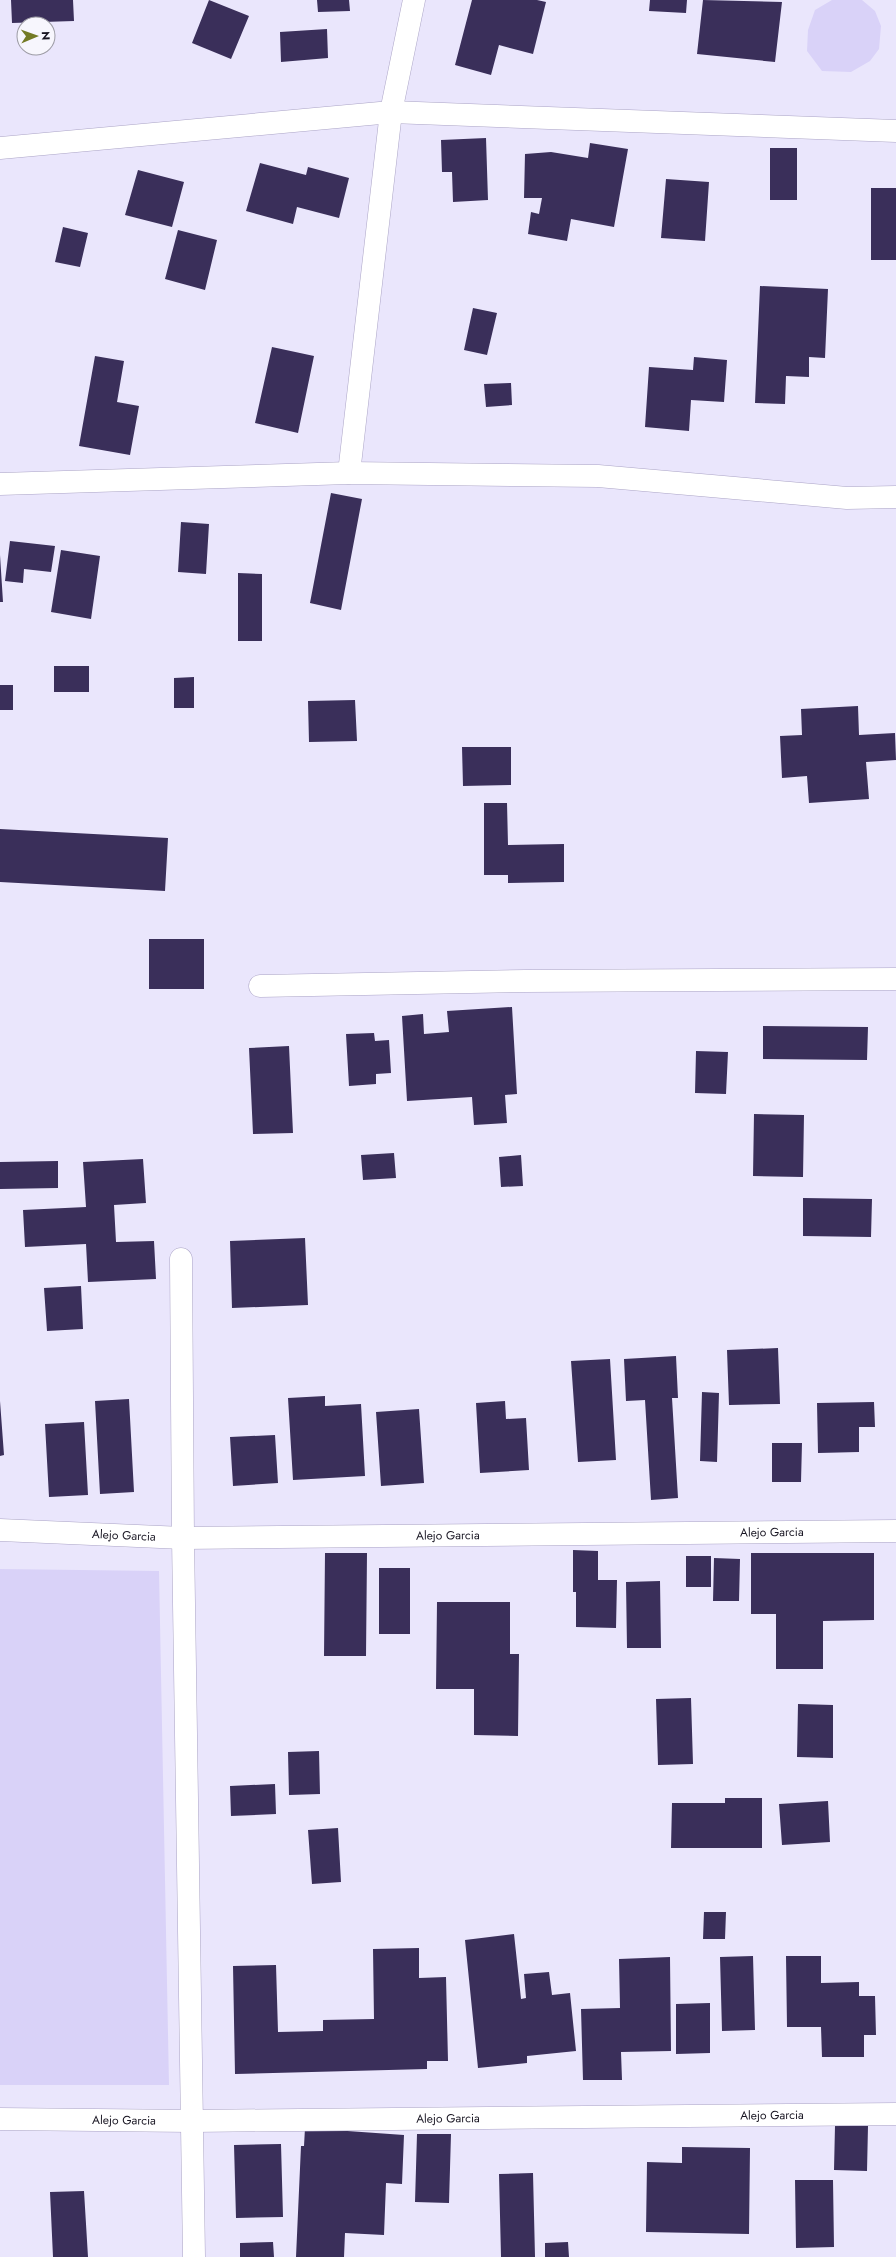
<svg xmlns="http://www.w3.org/2000/svg" width="896" height="2257" font-family="Jost,sans-serif">
  <style>
    .green { fill: #d9d2f8 }
    .building { fill: #3a2f5a }
    .lines { fill: none; stroke-linecap: round; stroke-linejoin: round }
    .minor-casing { stroke: #aba4c6; stroke-width: 23 }
    .minor { stroke: #fff; stroke-width: 22 }
    .labels { text-anchor: middle; stroke-width: 4; stroke-linejoin: round; paint-order: stroke }
    .street-label { font-size: 12px; fill: #171421; stroke: #f7f6fd }
  </style>
  <rect width="100%" height="100%" fill="#eae6fc"/>
  <path class="green" d="M832,0h30l13,11 6,15 -2,23 -9,12 -19,11 -29,-1 -15,-20 1,-21 7,-20z
    M0,1569l159,2 10,514h-169z"/>
  <path class="building" d="M11,0h62l1,21 -62,2z
    M209,0l40,16 -18,43 -39,-16z
    M317,0h32l1,11 -32,1z
    M472,0h65l9,2 -13,52 -34,-9 -8,30 -36,-10z
    M650,0h37l-1,13 -37,-2z
    M703,0l79,2 -7,60 -78,-8z
    M327,29l1,29 -47,4 -1,-30z
    M486,138l2,62 -35,2 -1,-30h-10l-1,-32z
    M590,143l38,6 -14,78 -43,-8 -4,22 -39,-7 3,-22 8,2 3,-16h-18l1,-44 26,-2 37,6z
    M770,148h27v52h-27z
    M260,163l46,12 2,-8 41,11 -10,40 -42,-11 -4,17 -47,-13z
    M138,170l46,12 -12,45 -47,-12z
    M666,179l43,3 -4,59 -44,-3z
    M871,188h25v72h-25z
    M63,227l25,6 -8,34 -25,-5z
    M178,230l39,10 -12,50 -40,-11z
    M760,286l68,3 -3,69 -16,-1v20l-23,-1 -1,28 -30,-1z
    M473,308l24,5 -10,42 -23,-5z
    M272,347l42,9 -16,77 -43,-10z
    M95,356l29,5 -7,41 22,4 -9,49 -51,-9z
    M694,357l33,3 -3,42 -33,-2 -2,31 -44,-4 4,-60 44,3z
    M511,383l1,22 -26,2 -2,-23z
    M331,493l31,6 -21,111 -31,-7z
    M181,522l28,2 -3,50 -28,-2z
    M10,541l45,5 -4,26 -27,-3 -1,14 -18,-2z
    M61,550l39,6 -9,63 -40,-7z
    M0,555l3,47h-3z
    M238,573l24,1v67h-24z
    M54,666h35v26h-35z
    M194,677v31h-20v-30z
    M0,685h13v25h-13z
    M355,700l2,41 -48,1 -1,-41z
    M858,706l1,29 36,-2 1,27 -30,2 3,37 -60,4 -2,-27 -25,2 -2,-42 22,-1 -1,-26z
    M462,747h49v38l-48,1z
    M484,803h23l1,42 56,-1v38l-56,1v-8h-24z
    M0,829l168,9 -3,53 -165,-9z
    M149,939h55v50h-55z
    M512,1007l5,87 -12,1 2,28 -33,2 -2,-28 -65,4 -5,-85 21,-2 1,20 25,-2 -2,-21z
    M763,1026l105,1 -1,33 -104,-1z
    M374,1033l1,8 14,-1 2,33 -15,1v10l-27,2 -3,-52z
    M289,1046l4,87 -40,1 -4,-86z
    M696,1051l32,1 -2,42 -31,-1z
    M754,1114l50,1 -1,62 -50,-1z
    M394,1153l2,25 -33,2 -2,-25z
    M521,1155l2,31 -22,1 -2,-30z
    M143,1159l3,44 -32,2 2,37 38,-1 2,38 -68,3 -2,-38 -61,3 -2,-37 63,-3 -3,-45z
    M58,1161v27l-58,1v-27z
    M803,1198l69,1 -1,38 -68,-1z
    M305,1238l3,67 -76,3 -2,-67z
    M81,1286l2,43 -36,2 -3,-43z
    M778,1348l2,56 -51,1 -2,-55z
    M676,1356l2,42h-6l6,100 -27,2 -6,-100 -19,1 -2,-42z
    M610,1359l6,101 -38,2 -7,-101z
    M702,1392l17,1 -2,69 -17,-1z
    M325,1396v10l36,-2 4,72 -72,4 -5,-82z
    M129,1399l5,93 -34,2 -5,-93z
    M0,1401l4,54 -4,1z
    M505,1401l1,18 20,-1 3,52 -49,3 -4,-70z
    M874,1402l1,25h-16v25l-41,1 -1,-50z
    M419,1409l5,74 -43,3 -5,-74z
    M84,1422l4,73 -39,2 -4,-73z
    M275,1435l3,48 -45,3 -3,-49z
    M772,1443h30l-1,39h-29z
    M573,1550l25,1v29h19l-1,48 -40,-1v-35h-3z
    M325,1553h42l-1,103h-42z
    M751,1553h123v67l-51,1v48h-47v-55h-25z
    M686,1556h25v31h-25z
    M714,1558l26,1 -1,42h-26z
    M379,1568h31v66h-31z
    M660,1581l1,67h-34l-1,-66z
    M437,1602h73v52h9l-1,82 -44,-1v-46h-38z
    M691,1698l2,66 -35,1 -2,-66z
    M798,1704l35,1v53l-36,-1z
    M319,1751l1,43 -31,1 -1,-43z
    M275,1784l1,30 -45,2 -1,-30z
    M725,1798h37v50h-91l1,-45h53z
    M828,1801l2,41 -48,3 -3,-41z
    M338,1828l3,54 -29,2 -4,-54z
    M704,1912h22l-1,27h-22z
    M514,1934l7,65 5,-1 -2,-24 25,-2 3,23 18,-2 6,58 -49,5v7l-49,5 -13,-128z
    M419,1948v30l27,-1 2,84h-21v8l-192,5 -2,-108 43,-1 2,67 45,-1v-11l51,-1 -1,-70z
    M753,1956l2,74 -33,1 -2,-74z
    M786,1956h35v27l38,-1v14h16l1,39h-12v22h-42l-1,-30h-34z
    M670,1957l1,94 -50,1 1,28h-39l-2,-71 39,-1 -1,-49z
    M710,2003v50l-34,1v-50z
    M835,2126h33l-1,45 -33,-1z
    M305,2128l99,7 -2,49 -16,-1 -2,52 -39,-2 -1,24h-48l5,-111h3z
    M417,2134h34l-2,69 -34,-1z
    M281,2144l2,73 -47,1 -2,-73z
    M682,2147l68,1 -1,86 -103,-2 1,-70 35,1z
    M533,2173l2,84h-34l-2,-83z
    M795,2180h38l1,67 -38,1z
    M84,2191l4,66h-35l-3,-65z
    M273,2242l1,15h-34v-14z
    M568,2242l1,15h-24v-14z"/>
  <g class="lines">
    <g class="minor-casing">
      <g id="minor">
        <path d="M0,148l391,-36 505,19"/>
        <path d="M349,473l42,-361 23,-112"/>
        <path d="M0,484l349,-11 249,3 249,22 49,-1"/>
        <path d="M260,986l266,-5 370,-2"/>
        <path d="M181,1259l2,279 11,719"/>
        <path id="s1" d="M0,1530l183,8 713,-7"/>
        <path id="s2" d="M0,2119l192,2 704,-7"/>
      </g>
    </g>
    <use href="#minor" class="minor"/>
  </g>
  <g class="labels">
    <g class="street-label">
      <text dy="4" stroke="none"><textPath href="#s1" startOffset="772">Alejo Garcia</textPath></text>
      <text dy="4" stroke="none"><textPath href="#s1" startOffset="124">Alejo Garcia</textPath></text>
      <text dy="4" stroke="none"><textPath href="#s1" startOffset="448">Alejo Garcia</textPath></text>
      <text dy="4" stroke="none"><textPath href="#s2" startOffset="772">Alejo Garcia</textPath></text>
      <text dy="4" stroke="none"><textPath href="#s2" startOffset="448">Alejo Garcia</textPath></text>
      <text dy="4" stroke="none"><textPath href="#s2" startOffset="124">Alejo Garcia</textPath></text>
    </g>
  </g>
  <g transform="translate(36 36) rotate(88)"><circle r="19" fill="#f7f6fd" stroke="#9d9ca5"/>
  <path d="M0-3L7 15L0 10L-7 15Z" fill="#737a25"/>
  <text y="-6" font-size="11" font-weight="bold" text-anchor="middle" fill="#171421">N</text>
  </g>
</svg>
